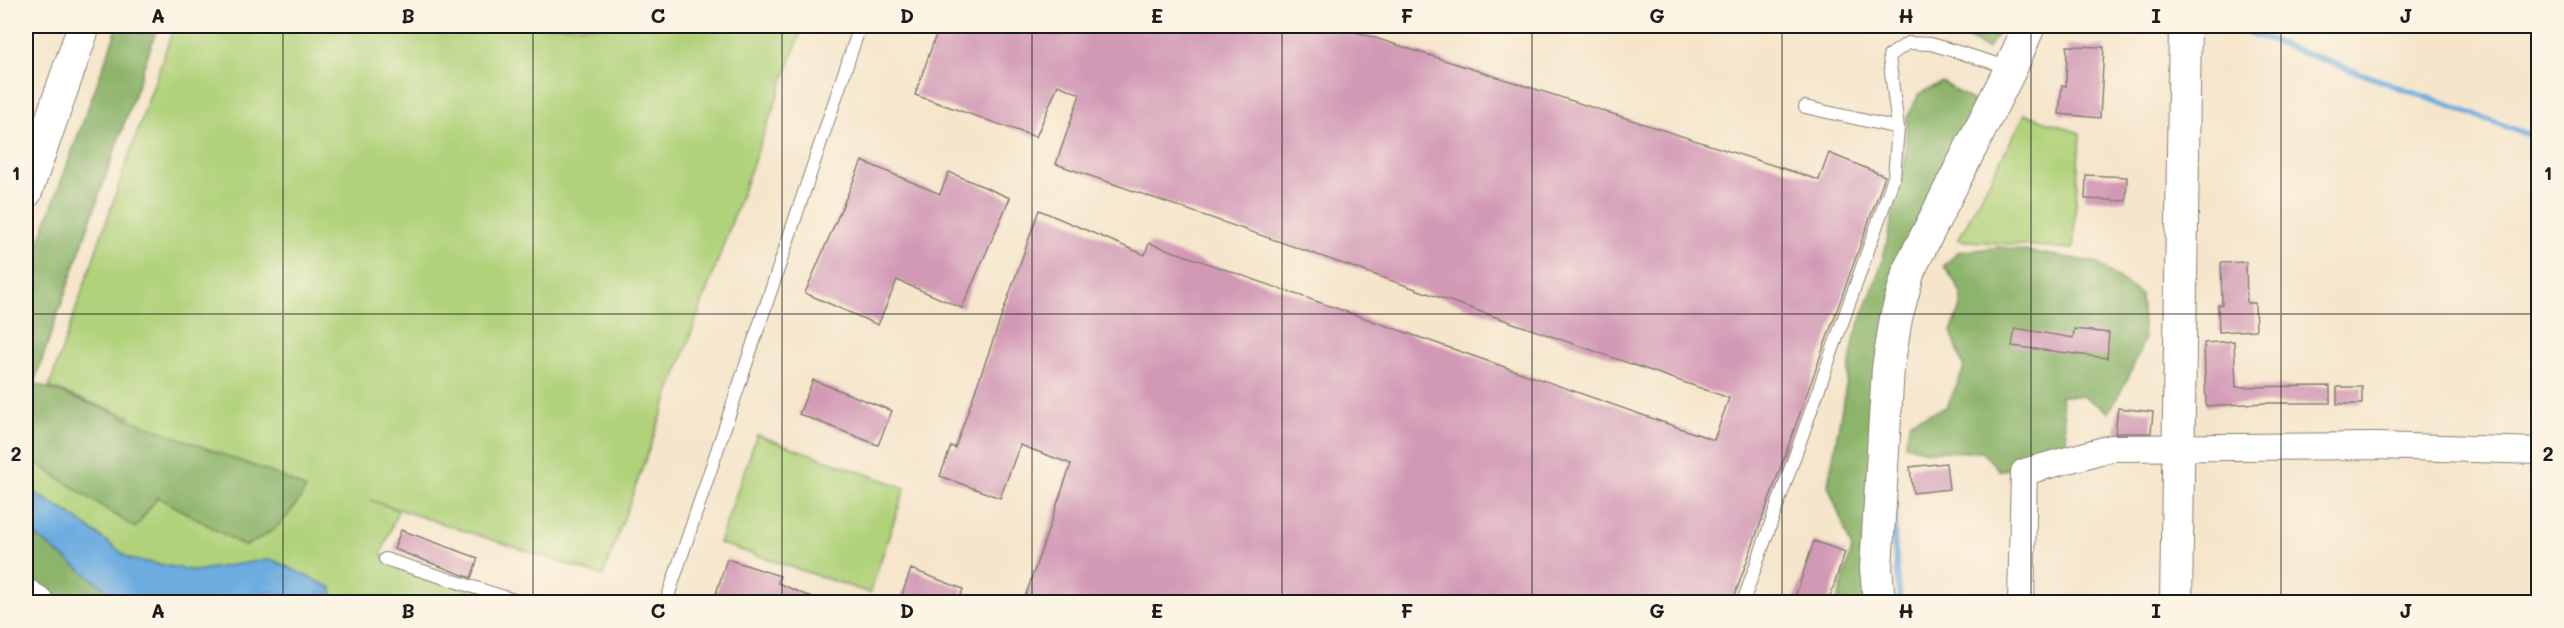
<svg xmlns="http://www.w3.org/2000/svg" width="2564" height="628" font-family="Mali,sans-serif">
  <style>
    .green { fill: #b0d27a; stroke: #66774b; stroke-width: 1.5 }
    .forest { fill: #8cb46a; stroke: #546843; stroke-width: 1.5 }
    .water { fill: #6cacdf; stroke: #44647e; stroke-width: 1.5 }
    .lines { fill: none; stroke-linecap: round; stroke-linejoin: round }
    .stream { stroke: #6cacdf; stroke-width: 6 }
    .building { fill: #d299b5 }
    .service-casing { stroke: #888074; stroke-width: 14 }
    .minor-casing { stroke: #888074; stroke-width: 28 }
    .tertiary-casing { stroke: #888074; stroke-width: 34 }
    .service { stroke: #fff; stroke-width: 12 }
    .minor { stroke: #fff; stroke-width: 26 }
    .tertiary { stroke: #fff; stroke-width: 32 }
    .grid { fill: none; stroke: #1c1c1c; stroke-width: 1.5; stroke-opacity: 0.55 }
    .neatline { fill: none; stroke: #1c1c1c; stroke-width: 2 }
    .grid-label { font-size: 20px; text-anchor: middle; font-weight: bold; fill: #1c1c1c }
  </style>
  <rect width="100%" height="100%" fill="#fcf5e5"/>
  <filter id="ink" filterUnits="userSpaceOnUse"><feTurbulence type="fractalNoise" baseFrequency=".0167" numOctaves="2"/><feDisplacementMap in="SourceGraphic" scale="12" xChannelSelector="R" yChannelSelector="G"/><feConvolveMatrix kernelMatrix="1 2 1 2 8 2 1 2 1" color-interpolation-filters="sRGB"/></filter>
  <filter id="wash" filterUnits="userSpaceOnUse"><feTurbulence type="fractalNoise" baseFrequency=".008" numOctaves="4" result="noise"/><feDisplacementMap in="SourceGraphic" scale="24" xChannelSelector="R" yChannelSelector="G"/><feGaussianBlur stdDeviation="1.35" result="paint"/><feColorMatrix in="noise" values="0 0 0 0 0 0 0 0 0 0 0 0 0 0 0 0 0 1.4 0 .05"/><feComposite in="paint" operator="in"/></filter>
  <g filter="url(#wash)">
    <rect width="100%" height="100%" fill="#f5e5cb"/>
    <path class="green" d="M174,26h629l-200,550 -233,-76 28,10 -17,45 141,47h-189l-1,-14 -137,-17 -65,-12 -63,-47 -33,-19 -8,10v-93l8,-26 97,33 -82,-30z
      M2025,114l55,19 -7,116 -115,-9z
      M757,435l148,53 -35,105 -151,-50z"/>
    <path class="forest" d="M118,26h40l-124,357 249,94 23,12c-16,27 -31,45 -62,57l-86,-49 -23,31 -102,-67 -7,2v-186z
      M1947,26h56l-16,23z
      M1942,82l36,22 -72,176 -27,322h-42l15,-53 -24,-64 27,-149 27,-73 23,-102 2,-43 12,-24z
      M2000,247l95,15 46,33 3,45 -14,34 -21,38 -27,-16h-21l7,56 -68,19 -18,-19 -55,-1 -22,-6 5,-24 37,-14 17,-39 -13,-37c16,-34 14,-35 -7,-65l13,-14z
      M26,529l101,73h-85l-16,-13z"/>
    <path class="water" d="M34,493l33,19 63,47 65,12 76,-12 61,29 1,14h-46l-13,-10 -23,6 -1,4h-127l-91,-69c-9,-14 -9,-27 2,-40z"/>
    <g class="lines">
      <path class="stream" d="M2231,26l307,112
        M1895,513l-1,26 6,63"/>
    </g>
    <g id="blocks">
      <path class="building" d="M939,26h399l481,154 10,-27 56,23 -153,427h-709l48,-139 -51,-19 -20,53 -60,-22 11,-30 4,2 84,-238 106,45 4,-12 565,197 15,-42 -673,-234 24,-70 -22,-9 -22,52 -121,-42z
        M2067,46l37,1 -4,71 -41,-4 3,-29 4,1z
        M862,161l78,33 9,-22 61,26 -48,110 -65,-28 -19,45 -73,-32z
        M2086,175l41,2 -1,24 -41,-2z
        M2246,262l1,41h8l1,27 -37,2 -1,-27 4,-1 -1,-41z
        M2015,328l58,10 1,-9 35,4 -2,25 -95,-12z
        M2234,341l2,46 94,-1v17h-65l-59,3 -2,-63z
        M813,380l79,31 -14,34 -79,-31z
        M2337,387h25v17h-25z
        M2118,408l35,4 -2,21h-36z
        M1946,463l3,26 -36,4 -3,-26z
        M401,530l77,28 -7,20 -77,-29z
        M1814,541l31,11 -17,51h-35z
        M727,559l53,17 -2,7 46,20h-111z
        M911,569l52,20 -5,14h-59z"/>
    </g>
  </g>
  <g filter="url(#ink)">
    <use href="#blocks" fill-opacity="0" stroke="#888074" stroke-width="1.5"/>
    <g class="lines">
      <g class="service-casing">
        <path id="service" d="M1805,107l93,21
          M385,559l135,43
          M666,602l194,-576
          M1743,602l151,-425 4,-49 -9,-72 19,-13 23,1 80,24"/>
      </g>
      <g class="minor-casing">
        <path id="minor" d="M2021,602l3,-130 87,-24 266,-2 161,5"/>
      </g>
      <g class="tertiary-casing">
        <path id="tertiary" d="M26,192l58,-166
          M26,595l11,7
          M1879,602l-3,-34 12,-200 8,-50 13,-48 102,-202 18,-42
          M2176,602l9,-576"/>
      </g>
      <use href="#service" class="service"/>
      <use href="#minor" class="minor"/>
      <use href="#tertiary" class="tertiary"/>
    </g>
  </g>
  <path class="grid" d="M283,26v576M533,26v576M782,26v576M1032,26v576M1282,26v576M1532,26v576M1782,26v576M2031,26v576M2281,26v576M26,314h2512"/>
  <rect width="2564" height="628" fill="none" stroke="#fcf5e5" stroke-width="66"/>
  <rect x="33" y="33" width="2498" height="562" class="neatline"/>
  <g class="grid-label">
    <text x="158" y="23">A</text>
    <text x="408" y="23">B</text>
    <text x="658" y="23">C</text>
    <text x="907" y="23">D</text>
    <text x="1157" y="23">E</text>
    <text x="1407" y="23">F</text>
    <text x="1657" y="23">G</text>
    <text x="1906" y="23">H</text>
    <text x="2156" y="23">I</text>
    <text x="2406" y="23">J</text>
    <text x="16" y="180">1</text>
    <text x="2548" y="180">1</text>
    <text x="16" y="461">2</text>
    <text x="2548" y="461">2</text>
    <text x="158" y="618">A</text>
    <text x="408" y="618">B</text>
    <text x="658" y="618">C</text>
    <text x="907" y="618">D</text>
    <text x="1157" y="618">E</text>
    <text x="1407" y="618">F</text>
    <text x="1657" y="618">G</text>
    <text x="1906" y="618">H</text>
    <text x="2156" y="618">I</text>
    <text x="2406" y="618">J</text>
  </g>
</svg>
